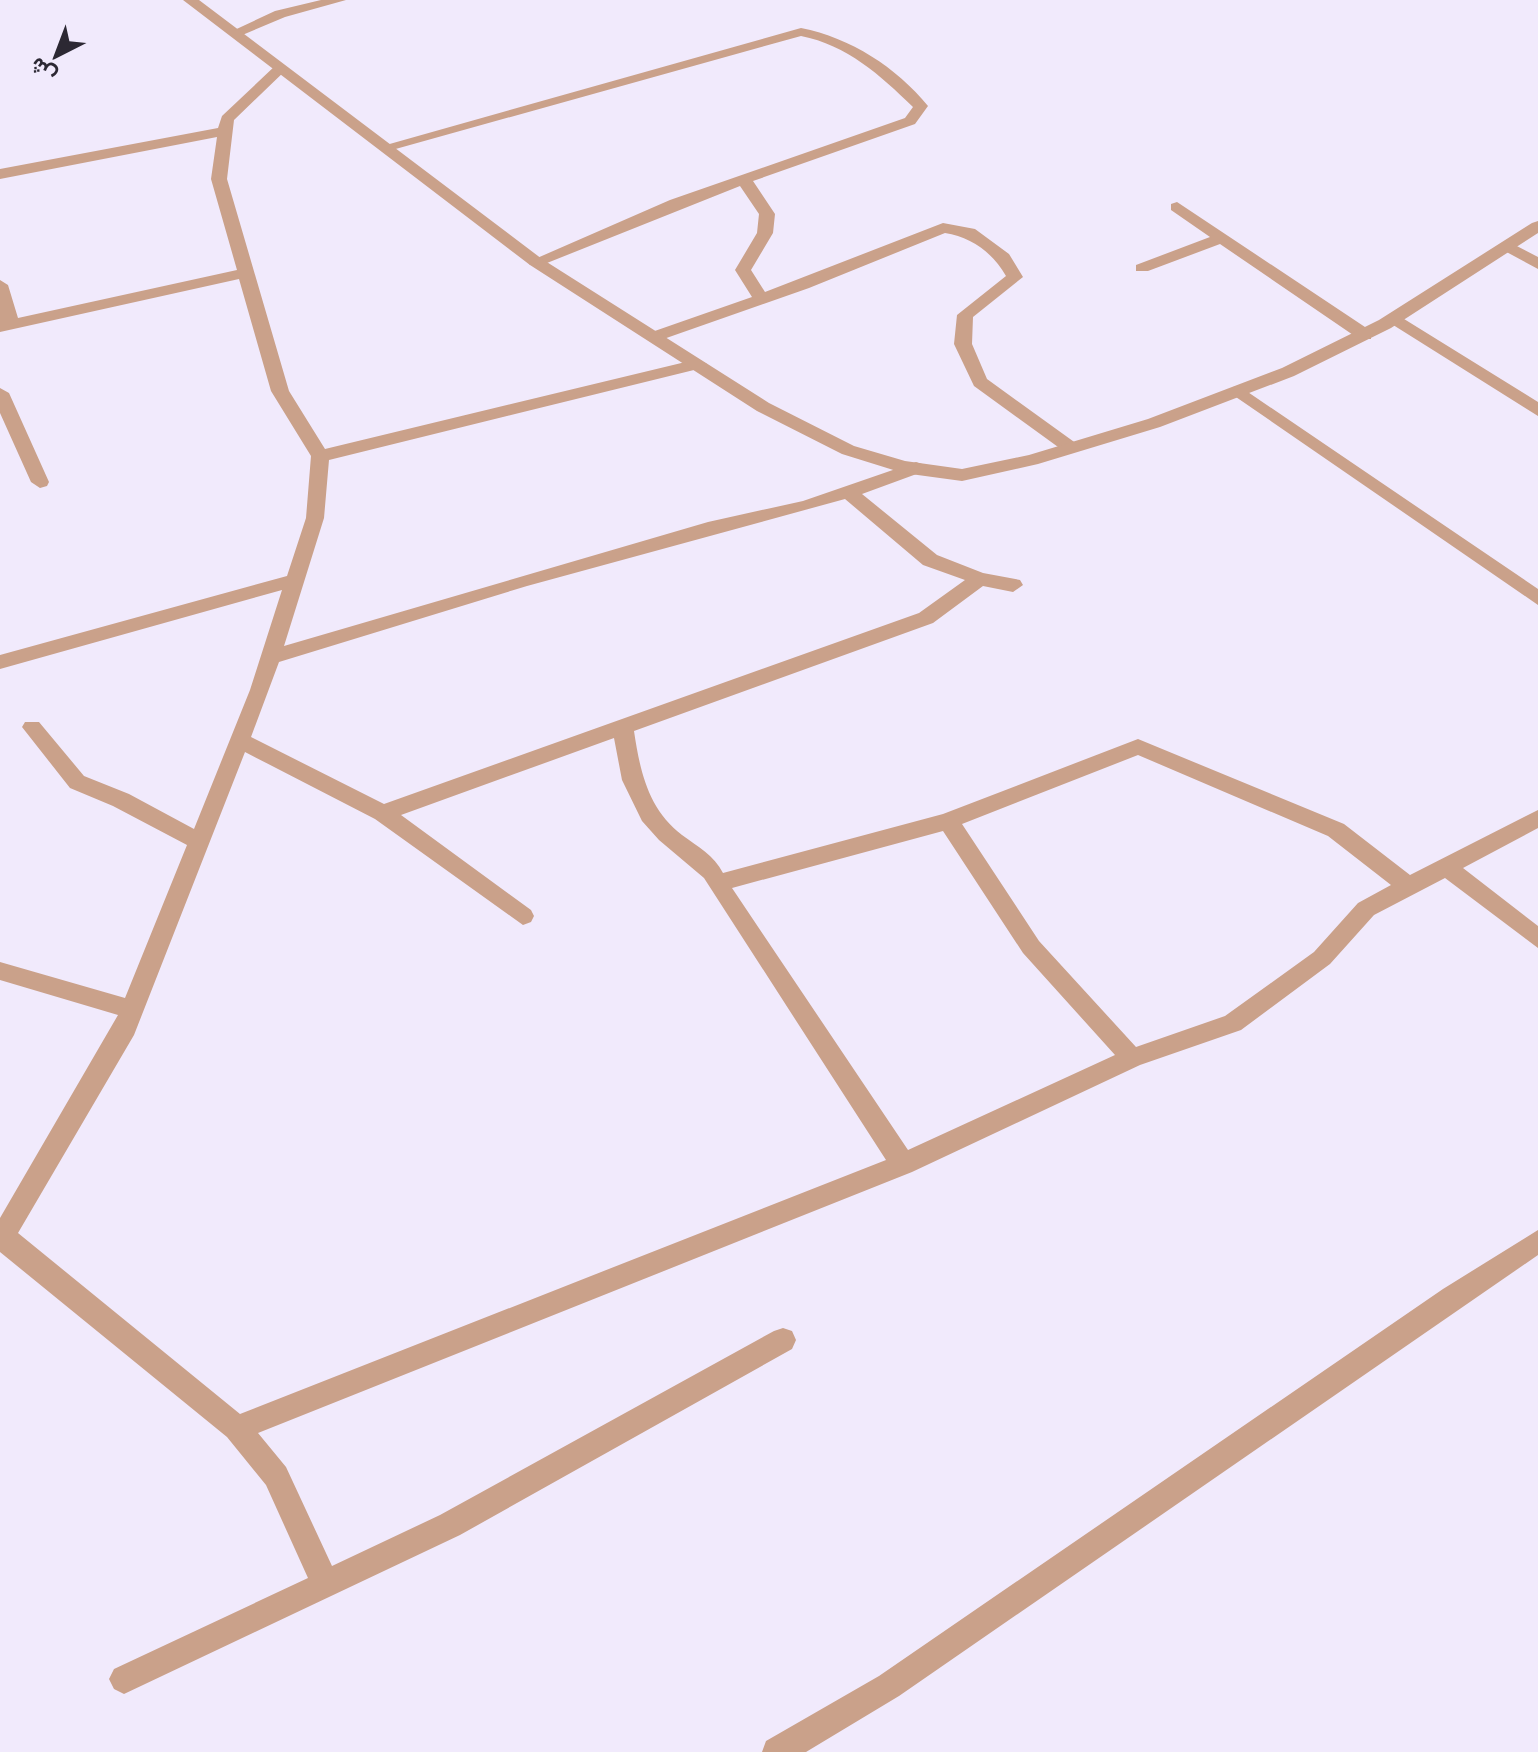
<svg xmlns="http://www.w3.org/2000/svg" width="1538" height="1752" font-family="Barlow,Vazirmatn,sans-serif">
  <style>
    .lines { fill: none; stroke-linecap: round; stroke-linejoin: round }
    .minor { fill: #caa18a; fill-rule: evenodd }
    .tertiary { fill: #caa18a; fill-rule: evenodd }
  </style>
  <rect width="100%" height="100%" fill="#f1eafc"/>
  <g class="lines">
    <path class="minor" d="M321,0h25l-61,17 -45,19 -12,-3 47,-22z
      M801,28c50,10 95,39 127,78l-13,18 -162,57 22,33 -2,19 -22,37 14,22 178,-69 32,6 34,25 14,23 -50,40 -1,27 15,35 90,65v8h-12l-91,-66 -20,-42 3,-29 49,-39c-14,-24 -35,-39 -61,-43l-136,55 -154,54 -6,-1v-8l103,-36 -17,-27 22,-37 2,-19 -19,-28 -198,79h-12l-2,-3 142,-62 235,-82 8,-11c-33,-32 -66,-62 -112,-71l-409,114 -13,-3z
      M276,65l12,3 -54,52 -7,59 62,212 36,58 373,-90 9,5 -9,5 -369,91 -5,58 -40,128 424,-124 95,-21 113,-39 6,2v8l-60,22 75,61 46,18 37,7 3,5 -10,7 -30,-6 -50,37 -299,108c6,40 14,78 48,104 16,12 32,20 41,38l220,-59 195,-75 206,85 66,51 128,-65v18l-75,40 75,58v22l-93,-70 -71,37 -44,49 -89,66 -101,35 -228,107 -654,261 28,34 46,99 108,-51 334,-184 9,-3 9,3 4,9 -4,9 -332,186 -336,159 -10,-5 -5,-10 5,-10 194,-91 -42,-93 -39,-48 -227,-185v-34l118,-203 -118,-35v-18l125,36 62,-153 -74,-39 -43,-18 -48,-61 3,-5h14l45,54 45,18 65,35 56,-139 32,-100 -282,79v-14l287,-79 19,-58 5,-62 -40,-65 -32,-112 -239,53v-52l8,5 10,33 219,-48 -26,-91 6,-42 -217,42v-10l218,-41 4,-12zM845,499l78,66 42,15 -46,33 -535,191 -133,-67 28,-75 248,-76zM614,738l8,42 20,41 17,19 45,38 182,282 -646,254 -222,-181 116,-198 111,-283 130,67 148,106 8,-3 3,-6 -3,-6 -130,-95zM1138,755l190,81 63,49 -33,18 -44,49 -89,64 -89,31 -97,-106 -77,-117zM943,831l80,122 92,102 -207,95 -176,-262z
      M1177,202l194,129v8h-12l-139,-95 -72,27h-12v-6l74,-28 -39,-27v-6z
      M1507,241l31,16v12l-37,-20 -2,-3z
      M1396,314l142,88v14l-148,-93v-8z
      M1239,386l299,203v16l-305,-210v-8z
      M0,388l9,5 40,89 -2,4 -7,2 -9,-6 -31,-69z
      M1538,1230v25l-639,441 -93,56h-44l4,-11 113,-65 564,-387z"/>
    <path class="tertiary" d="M183,0h16l343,259 227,144 85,43 51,15 57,8 67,-14 119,-36 134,-51 97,-48 153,-97 6,-2v12l-147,95 -97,48 -134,51 -122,37 -76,17 -59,-8 -61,-19 -85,-43 -227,-146z"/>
  </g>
  <g transform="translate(56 56) rotate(222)" stroke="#f1eafc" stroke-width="6" paint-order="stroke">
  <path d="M0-6L14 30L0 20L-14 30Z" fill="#2c2833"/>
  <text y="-12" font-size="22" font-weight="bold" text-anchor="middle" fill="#2c2833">ش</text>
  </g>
</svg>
